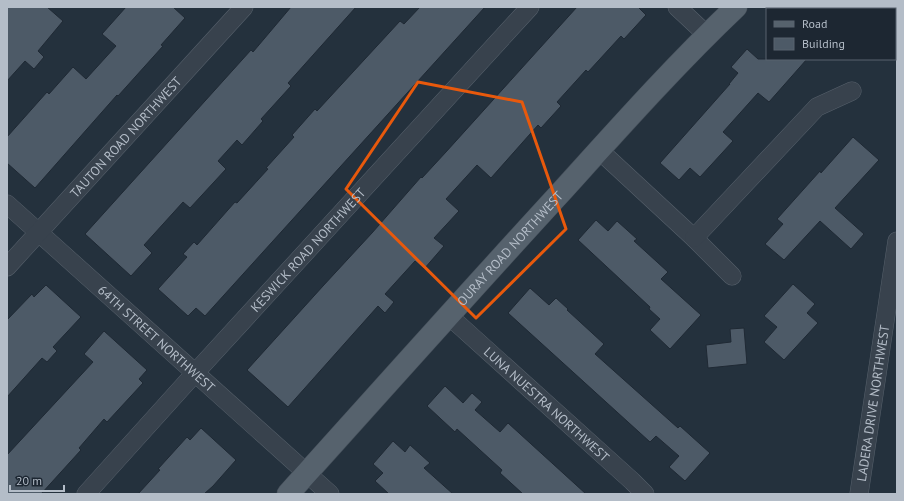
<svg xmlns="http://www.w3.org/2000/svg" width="904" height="501" font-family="'PT Sans',sans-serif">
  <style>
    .building { fill: #4d5a67; stroke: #1f2934 }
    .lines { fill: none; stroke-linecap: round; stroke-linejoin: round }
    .minor-casing { stroke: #56606b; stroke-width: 19 }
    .major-casing { stroke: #444e59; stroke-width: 23 }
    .minor { stroke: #38424d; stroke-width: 18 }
    .major { stroke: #56626d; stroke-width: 22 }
    .marked { fill: none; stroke: #e8590c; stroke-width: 3; stroke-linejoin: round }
    .labels { text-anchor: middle; stroke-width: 3; stroke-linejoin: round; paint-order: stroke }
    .street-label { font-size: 13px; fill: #b4bdc8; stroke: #1d2732 }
  </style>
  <rect width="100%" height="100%" fill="#24313d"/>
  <path class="building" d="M7,7h40l16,14 -25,30 6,6 -10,12 -9,-8 -18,20z
    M126,7h47l12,11 -24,27 2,1 -45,50 -1,-1 -82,93 -28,-25v-26l40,-45 2,2 24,-27 13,12 30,-33 -14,-12z
    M291,7h65l-68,76 3,3 -30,33 2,2 -21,24 -5,-5 -19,21 8,8 -36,39 -7,-6 -39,43 8,8 -21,23 -46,-42 166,-184 2,2z
    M420,7h65l-280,309 -9,-8 -8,8 -30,-27 29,-32 -4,-3 11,-12 3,3 38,-43 2,1 31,-34 -2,-1 28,-31 -2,-2 23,-26 2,2 83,-90 4,3z
    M577,7h61l8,8 -22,24 -3,-3 -33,36 -2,-2 -29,32 4,4 -20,22 -3,-3 -47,53 -14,-13 -31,34 13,12 -25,27 10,8 -20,23 -9,-8 -30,33 9,8 -9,11 -7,-7 -90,101 -41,-37 76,-84 49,-53 49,-56 1,1 24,-26z
    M747,49l11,10h49l-38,43 -11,-9 -35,39 10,9 -33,36 -10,-9 -11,12 -19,-17 70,-79h-1l9,-11 -7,-6z
    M853,137l26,23 -44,48 29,26 -13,15 -31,-28 -36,39 -19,-16 18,-20 -6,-5 43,-48 1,2z
    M596,220l12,11 9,-10 20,18 -3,2 34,31 -7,7 40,36 -31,34 -20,-19 10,-11 -11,-10 1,-2 -72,-67z
    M793,284l22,20 -8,9 11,10 -34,37 -20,-18 13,-15 -13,-11z
    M46,285l35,32 -28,30 4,4 -10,11 -5,-4 -35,39v-77l25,-26 2,3z
    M530,288l19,17 7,-7 12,11 -1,1 37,34 -9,10 83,74 2,-2 30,27 -25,28 -16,-14 10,-11 -23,-20 -6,6 -142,-129z
    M744,328l3,36 -39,4 -2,-23 25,-3 -1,-13z
    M104,331l43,39 -8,9 4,4 -36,39 -3,-3 -25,29 2,2 -40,44h-34v-39l86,-93 -9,-8z
    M445,386l18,17 9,-10 10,9 -7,8 25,22 8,-9 78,71h-63l-23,-21 2,-3 -45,-41 -2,3 -28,-26z
    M201,428l35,32 -23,26 -9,8h-66l22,-24 -2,-1 29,-32 3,3z
    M393,441l12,11 5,-7 20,18 -6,5 29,26h-64l-14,-13 8,-8 -10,-9z"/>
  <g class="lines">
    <g class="minor-casing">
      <g id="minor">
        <path d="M677,7l30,28"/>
        <path d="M599,150l95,88 38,38"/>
        <path id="s1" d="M7,204l323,290"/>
        <path d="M694,238l123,-131 35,-16"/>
        <path id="s2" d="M7,267l237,-260"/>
        <path id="s3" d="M448,315l184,166 13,13"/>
        <path id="s4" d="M86,494l109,-121 335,-366"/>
        <path id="s5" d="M859,494l38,-253"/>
      </g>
    </g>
    <g class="major-casing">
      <g id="major">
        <path id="s6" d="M288,494c91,-101 182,-203 274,-303 57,-63 113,-126 174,-184"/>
      </g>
    </g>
    <use href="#minor" class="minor"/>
    <use href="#major" class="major"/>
  </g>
  <path class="marked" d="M418,82l104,20 44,127 -90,89 -130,-129z"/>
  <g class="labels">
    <g class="street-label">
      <text dy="5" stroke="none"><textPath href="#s2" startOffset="176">TAUTON ROAD NORTHWEST</textPath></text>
      <text dy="5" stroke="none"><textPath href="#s6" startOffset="331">OURAY ROAD NORTHWEST</textPath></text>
      <text dy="5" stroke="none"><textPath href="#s4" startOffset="330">KESWICK ROAD NORTHWEST</textPath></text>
      <text dy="5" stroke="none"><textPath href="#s1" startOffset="201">64TH STREET NORTHWEST</textPath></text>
      <text dy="5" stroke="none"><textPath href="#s5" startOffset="92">LADERA DRIVE NORTHWEST</textPath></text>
      <text dy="5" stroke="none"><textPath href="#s3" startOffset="133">LUNA NUESTRA NORTHWEST</textPath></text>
    </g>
  </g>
  <rect width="904" height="501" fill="none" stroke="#b4bdc8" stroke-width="16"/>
  <rect x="766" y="8" width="130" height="52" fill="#1d2732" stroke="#59636e"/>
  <rect x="774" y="21" width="20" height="6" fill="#56626d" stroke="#59636e"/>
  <text x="802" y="28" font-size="12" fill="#b4bdc8">Road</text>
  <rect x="774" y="38" width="20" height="12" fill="#4d5a67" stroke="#59636e"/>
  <text x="802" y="48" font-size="12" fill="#b4bdc8">Building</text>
  <path d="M10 485v6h54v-6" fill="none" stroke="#b4bdc8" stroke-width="2"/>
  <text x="16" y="485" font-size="12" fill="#b4bdc8" stroke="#1d2732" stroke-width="3" paint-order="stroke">20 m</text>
</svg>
